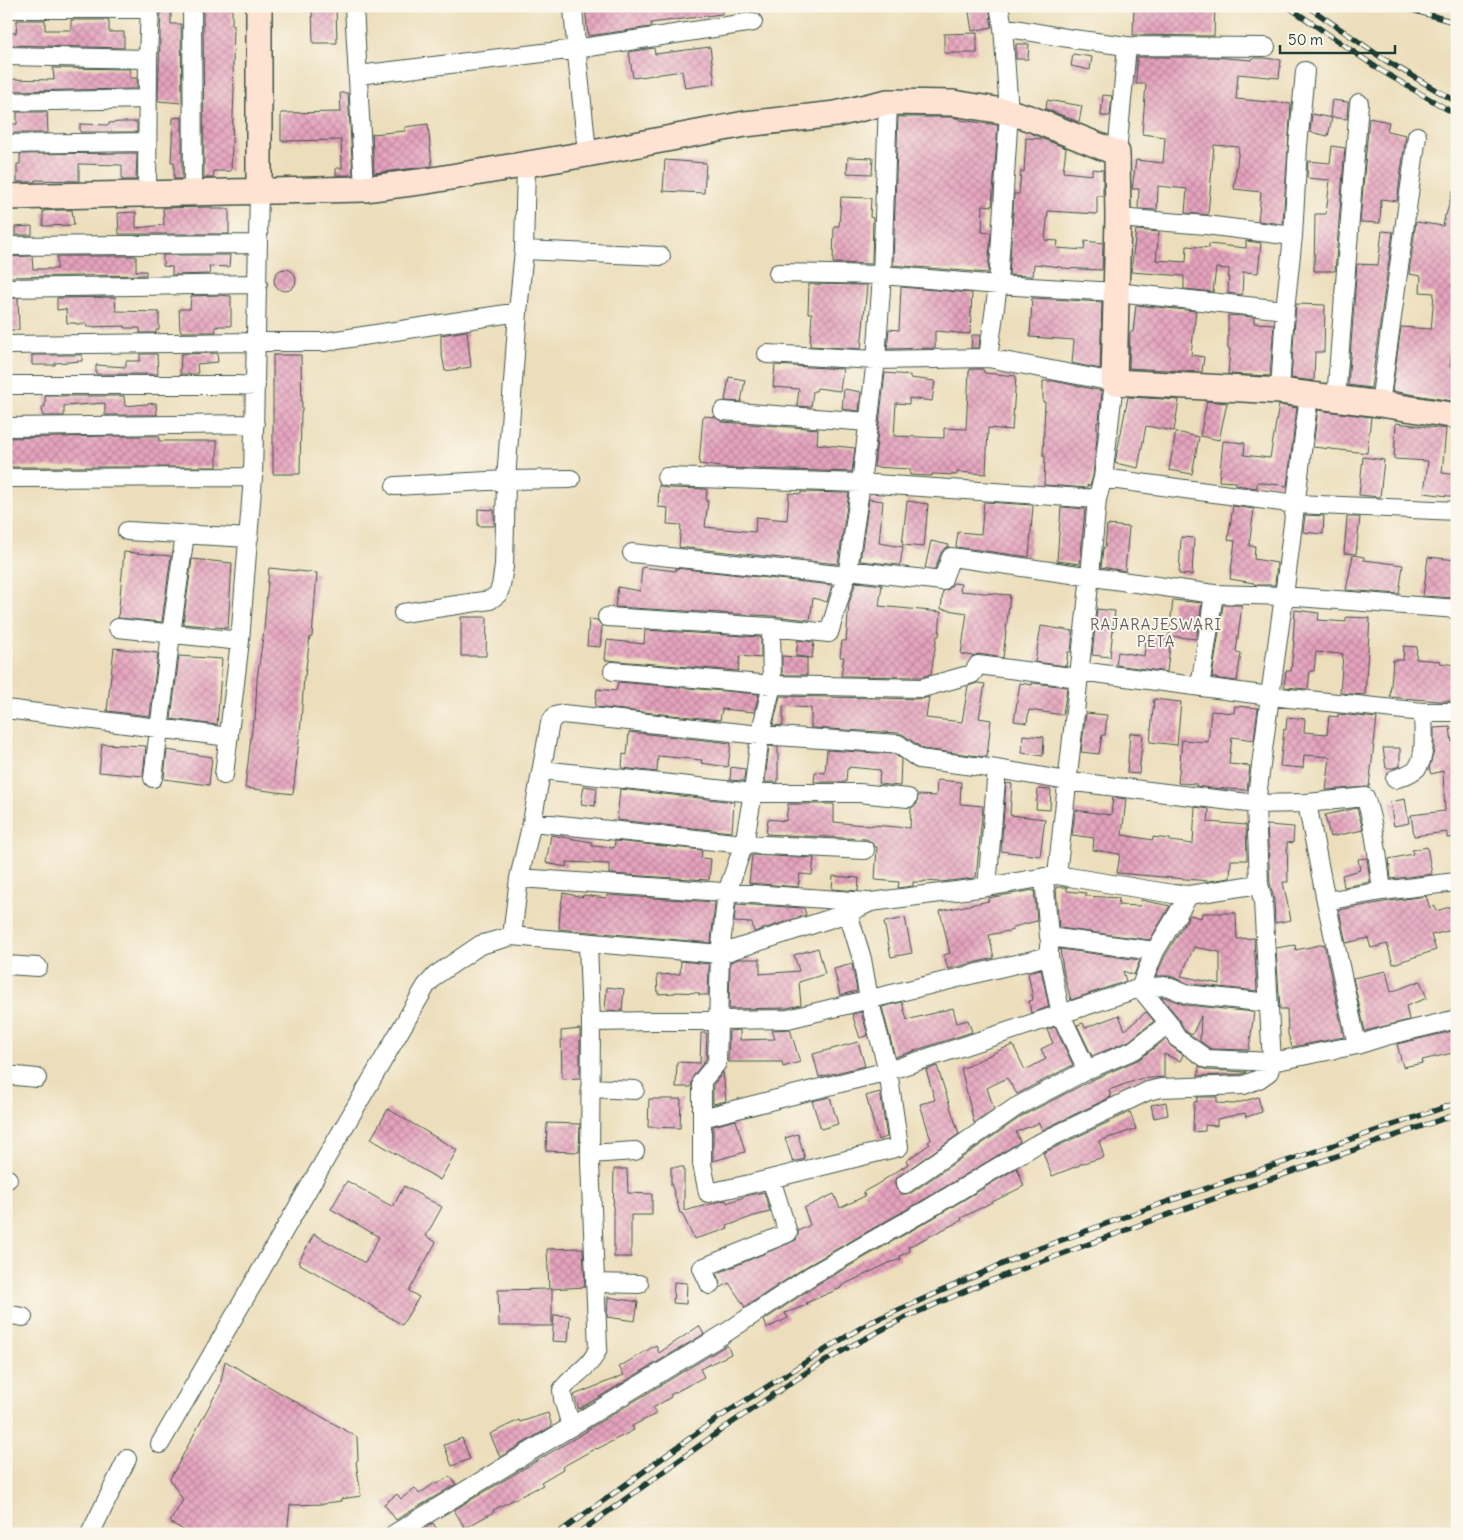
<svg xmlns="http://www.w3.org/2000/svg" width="1463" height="1540" font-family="Delius,sans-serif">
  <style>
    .building { fill: url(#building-cross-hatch); fill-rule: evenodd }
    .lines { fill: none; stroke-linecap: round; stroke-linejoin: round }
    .street-casing { stroke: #3e5548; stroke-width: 20 }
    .secondary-casing { stroke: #3e5548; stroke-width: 28 }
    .street { stroke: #fff; stroke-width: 18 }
    .secondary { stroke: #fee3d2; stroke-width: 25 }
    .rail-casing { stroke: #1f3d34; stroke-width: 5.5 }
    .rail { stroke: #fbf7ec; stroke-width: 4; stroke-dasharray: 11; stroke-linecap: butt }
    .labels { text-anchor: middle; stroke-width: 4; stroke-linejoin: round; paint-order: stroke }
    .neighbourhood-label { font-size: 15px; letter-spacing: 1px; fill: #656164; stroke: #fbf7ec }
  </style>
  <defs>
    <pattern id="building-cross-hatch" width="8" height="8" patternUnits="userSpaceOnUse" patternTransform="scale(1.25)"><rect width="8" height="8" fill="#e6a3be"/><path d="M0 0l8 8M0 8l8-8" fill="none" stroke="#ba869b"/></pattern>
  </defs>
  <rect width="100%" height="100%" fill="#fbf7ec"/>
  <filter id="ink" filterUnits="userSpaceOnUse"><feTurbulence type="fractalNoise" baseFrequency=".02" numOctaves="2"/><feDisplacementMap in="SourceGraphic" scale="10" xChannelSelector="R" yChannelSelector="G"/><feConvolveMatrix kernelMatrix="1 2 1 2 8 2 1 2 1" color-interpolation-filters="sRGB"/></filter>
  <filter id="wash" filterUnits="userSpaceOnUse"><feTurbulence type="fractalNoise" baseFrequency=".0096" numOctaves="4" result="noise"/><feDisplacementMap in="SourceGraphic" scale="20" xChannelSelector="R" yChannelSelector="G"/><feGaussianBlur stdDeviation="1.12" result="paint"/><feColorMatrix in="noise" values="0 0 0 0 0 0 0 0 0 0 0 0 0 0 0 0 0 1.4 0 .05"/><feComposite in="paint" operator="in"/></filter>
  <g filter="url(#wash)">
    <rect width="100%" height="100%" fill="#ecdebb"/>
    <g id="blocks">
      <path class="building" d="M161,6h10v18h10l1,79 -24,-2z
        M203,6l29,1v18h2l-1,41 1,23 -3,82h-17l-1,7h-9z
        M312,6h24l1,37h-24z
        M585,6h137v8l-71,9v4l-63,9z
        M968,6h21l3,21 -20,4z
        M1134,6h81l-1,30 -81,-1z
        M17,20h28v10h26v-10h38v12h15v16l-117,-3v-13l9,1z
        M977,33v20h-33v-19z
        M1016,44h13l-1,15h-12z
        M710,47l5,37 -30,4 -3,-17 -49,7 -4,-26 25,-4 1,6z
        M1073,54l19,3 -2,13 -19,-4z
        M1137,57h77l38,3 1,-2h10l18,2 -2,18 -41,-4 -2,25 55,5 -8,120 -25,-3 3,-29 -27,-3 5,-42 -25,-2 -6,70 -23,-2 2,-24 -29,-3 -1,24 -19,-1 1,-20h-7l4,-29 27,3 2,-26 -23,-3 4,-50h-10z
        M53,68l77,1v9h7v11l-131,2 1,-12 47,1z
        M340,93h8l5,82h-17v-7h6l-1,-28 -60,1v-28l60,-1z
        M1103,95l9,1 -2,20h-9z
        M1047,100l35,6 -3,16 -33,-13z
        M1332,100l16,2 -1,17 -17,-2z
        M17,112h30l1,21h-42v-9h11z
        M1312,114l20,4 -4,18 -18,-4z
        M182,117v62h-8v-17h-3l2,-44z
        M898,117h54l8,2v1l38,5 -6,81 -9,-1 -1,27 9,1 -3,40 -95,-8z
        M1369,118l20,4 -2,9 19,4 -9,66 -16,-2 -1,24 -20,-1z
        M121,122h16v10h-57v-8l29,1v-2z
        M428,124l4,42 -58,7 -2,-39 33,-3v-4z
        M1026,138l17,1 23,9 -3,24 29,3v-6l11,1v26h-6v18l-49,-3 -3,29 13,1 -1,7 27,2 1,-9 18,2 -1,27 -41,-2v-1l-27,-3 -1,12 -24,-1 5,-81h5l2,-23 3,1z
        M1332,146l13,2 -10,123h-21l1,-57h11l4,-34 -23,-2 1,-17 22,2z
        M137,153l-1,27h-14v-15l-43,-1v17l-44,-1v2h-18v-18h3v-10z
        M848,157l25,1 -1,16 -25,-1z
        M665,160l41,3 -2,30 -41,-2z
        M1453,190h4v61l-5,36h2l-1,11h3l-1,23h1l-6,46 6,1 -4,33 -60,-10 9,-64 30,2 1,-10 2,-26 -14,-1 1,-16 -12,-2 7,-52 27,4 2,-11h1z
        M841,197l30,1 -1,19 3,1 -1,46 -39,-1 1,-37h5z
        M212,207v2h17v25h-110l-1,-21 18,-1v16l28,-3 -1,-17z
        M62,210h10l2,15 -31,1v-15z
        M32,226v9h-17v-8z
        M1136,230l23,2 -3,28 30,2 1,-16 22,2v-4l37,4v-7l15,2 -3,30 -15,-1 -1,23 -14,-2 1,-24 -13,-1 -3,24 -29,-3v-13l-53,-4z
        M1382,231l11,1 -22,156 -23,-3 9,-121 21,1z
        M163,255h67l-1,12 -20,-1 1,8 -38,1v-8l-9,-1z
        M32,256l1,13h24v-13h79v15h10v4l-140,2v-20z
        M274 280a11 11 0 1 1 22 0a11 11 0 1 1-22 0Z
        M809,284l58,1 -6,64 -51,-3 2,-33h-4z
        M901,287l71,6 -2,41 -35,-3v17l-48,1 2,-20 10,1z
        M217,295l14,1v30h-13v1h-3l1,5h-35v-2h-1l-1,-21h11l1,-13z
        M115,297l1,14 43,1v18h-3v3h-16v-5h-15v-2l-38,1 -1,-3h-10v-1h-9l-1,-14 -9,1v-12z
        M18,298l1,32h-13v-31z
        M1032,298l70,4 -2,67 -28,-6 2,-23 -44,-3z
        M1296,304l29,1 -1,47h-9l-1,29 -23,-3z
        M1136,305l60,6 -5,44 13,2 -2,15 -73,-4 1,-36h3z
        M1228,315l26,2v6l20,1 -4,52 -42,-2 2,-25h-2z
        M467,331l4,36 -26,4 -4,-22v-14z
        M972,335h8l-1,13h-8z
        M217,353l1,9 -21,2 1,10h-18l1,-20z
        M140,354h17l1,20h-62v-9l30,2v-6h14z
        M32,355h50v6l-27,2v2h-23z
        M273,355h28l1,57h-1l-1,62h-27z
        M775,365l68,4 -3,22 -23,-3 -1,3h-3l-2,16 -14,-1 2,-17 -26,-2z
        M970,369h13v2l2,1v1l31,3 -4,54 -24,-2 -2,46 -29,-2v3l-25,-1v2l-22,-1v-6l-36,-2 11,-94 25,2v3l25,3 -3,20 -23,-3v6l-13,-1 -2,33 50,2v-10l22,1 3,-58h1z
        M729,377l16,3 -4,22 -16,-1z
        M1043,381h11l48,10 -3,31h-2v16l-4,38 -3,10 -3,-1v3l-43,-3 1,-29h-2l2,-54h-2z
        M844,389l17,3 -2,19 -17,-2z
        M45,396h79l1,10 31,-3 1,12h-52v-12l-41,3v10h-21l-1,-9h3z
        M1128,397l51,3 -5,31 -28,-5 -8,42 -23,-5z
        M1207,401l20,2 -8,37 -19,-4z
        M1279,405l18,3 -10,78 -30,-4v6l-21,-3v-3l-17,-1 4,-40 22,2 -1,12 26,3z
        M1318,410l53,7 -4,36 -54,-6z
        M703,416l12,1 7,5 96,7 -1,15 38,4 -3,24 -124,-4 -29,-4z
        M1396,423l50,6 -4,44 15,2v22l-33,-4 4,-32 -34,-2z
        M1176,432l23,5 -7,37 -23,-4z
        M107,436h52v5h58v26h-211v-29z
        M1363,457l21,3 -4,37 -21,-2z
        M659,485l7,3 41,1 -1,12h2l-3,26 50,5 1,-15 31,3 2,-27 12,1v-2l48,1 -11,71 -159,-17 2,-22 -14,-1 1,-16 -10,-1z
        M869,499l14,2 -4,42 24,4 -3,18 -40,-4z
        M907,501l21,3 -4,43 -22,-2z
        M984,502l49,3 -4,52 -73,-10 2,-15 23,2z
        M1233,506l21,3 -5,37h6l-1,13 23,4 -2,22h-17l-4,-1v-1l-24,-4 5,-38 -7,-1z
        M1061,507l24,2 -5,55 -23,-3z
        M478,509l16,1v16h-16z
        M1305,515l19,1 -1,18 -20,-2z
        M1347,517h13l-4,37 -12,-1z
        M1107,525l22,2 -4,44 -24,-4 2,-19h2z
        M1181,537l13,1 -2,37 -13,-1z
        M931,541l18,4 -1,2 -4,2 -3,4 -6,16 -10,-1z
        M124,552l47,4 -9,66 -44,-4z
        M1353,555l11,2v3l39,5 -4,29 -53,-4z
        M1428,557l29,3v38l-34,-2z
        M192,559l40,4 -4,65 -45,-4z
        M642,567l34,4v-3l156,17 -5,17 -14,-4 -3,22 -38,-4 -157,-9 3,-20 22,4z
        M269,568l48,5 -5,64h-2l-5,39h-1l-3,46 -8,72 -48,-6 8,-68h2l2,-41 7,-49z
        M856,582l26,3 -3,21 62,6 -2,24h-2l-6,38 -10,3 -80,-1 3,-19h-4l2,-16h4l3,-38z
        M953,583l8,1 -1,7 50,4 -7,63 -24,-4 -6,2 -12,-2 6,-41 -26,-4 2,-18 6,-2z
        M1173,600l29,3 -6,36 -27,-3z
        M1223,605h19l-6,47 5,1 -4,28 -25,-3z
        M1097,609l18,2 -5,46 -18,-2z
        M1295,610l24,3 -1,7 28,2v-5l24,1 -5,77 -25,-2 3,-39 -27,-2 -2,19h-4l-2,18 -24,-2 2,-16h5l3,-30h-1z
        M461,617h26l-1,39h-25z
        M589,619l8,1 5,6 -2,21 -13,-1z
        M1041,626l32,5 -2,21h-3l-2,14 -31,-4z
        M645,630l116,7v21l-21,-2 -2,15 -133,-11 2,-20 37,4z
        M1147,634l24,3 -4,35 -51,-7 2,-13 26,4z
        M798,640l16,2 -2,16 -16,-2z
        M1404,646l13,1 -1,12 25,2 -1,2 17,2v36h-19l-48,-4 3,-37h10z
        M114,648l44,5 -8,63 -43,-5z
        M179,656l43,3 -5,66 -46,-6z
        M782,656l25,2v17h-25z
        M618,682l141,12 -5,18 -32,-3 -2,11 -125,-13 2,-18 19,2z
        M977,683l8,1 -6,34 12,2 -4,37 -64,-8 -19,-14 -5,-2 -88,-5v-20l-28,-2v20l-10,-1 7,-29 142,3 7,-2 -3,21 36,4 6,-36z
        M1020,683l12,2v-2l35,4 -4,28 -34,-5 -2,13 -13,-2z
        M1154,699l27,3 -4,43 -27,-3z
        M1235,706l23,2 -4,32 -22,-3 -3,27 21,2 -3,24 -37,-2 -14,-2v-2l-18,-1 4,-43 26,2 3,-31 23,2z
        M1086,713l21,2 -2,20h-3l-3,19 -18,-2z
        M1338,714l39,4 -8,69 -43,3 4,-33 -26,-2 -1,13 -23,-2 4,-37 2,1 1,-13 18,2 -1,13 23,2 2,-18 9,1z
        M1450,727l2,15 5,-2v97l-10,1v-6l-33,4 -3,-21 34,-4 -2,-40 -12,3 -2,-6 5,-17v-23z
        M629,732l102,11 -3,24 -27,-4 1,-3 -44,-4 -1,16 -35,-4 1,-14 4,1z
        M1130,733l13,1 -4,40 -12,-1z
        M1023,735l21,2 -1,19 -21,-3z
        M102,744l44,2 -3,30 -44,-4z
        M769,746l9,1v35h-13z
        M1383,748h17v18l-7,2h-7z
        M167,750l45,7 -3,28 -45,-6z
        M827,750l67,4 7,5 -1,27 -21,-2 1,-14 -31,-3v2h-2l-1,13h-32l1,-10 10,1z
        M731,767l14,2 -1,12 -14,-1z
        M937,780l24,2 -1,22 23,2 -7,72 -36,4 -16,-1v1h-11v4l-15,2 1,-6 -24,-2 2,-33h-2l-5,-6 -4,-2 -100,-5 2,-15 18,2 2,-17h46v18l38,4v-1l38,3 1,-20 6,-4 1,-9 18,1z
        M1006,783l6,1 -2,31 35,4 -5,37 -39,-5z
        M584,786l13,2 -2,18 -14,-2z
        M620,789l114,13 -2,30 -115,-12z
        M1038,789l13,1 -1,20 -14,-1z
        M1113,797l13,2 -4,36 31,5v-3l17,2v2l23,3 2,-37 14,2 -1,13 38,3 1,35h-16l-1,18 -21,3 -92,-8 3,-19 -27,-4 1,-12 -22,-3 3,-25 36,5z
        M1405,799l4,24 -15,3 -4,-24z
        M1357,808l6,22 -33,7 -5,-22z
        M1267,825l27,2 -1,16 -6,-1 1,40h-5l8,38 -16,3 -1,-23 -4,-17z
        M551,835l41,7v4l22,2 1,-7 87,9 -1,8 10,1 -2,21 -100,-6v-10l-42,-2 -1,5 -20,-4z
        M1427,847l5,27 -41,5 -2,-20 24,-5 -1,-4z
        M752,855l62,3 -2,17 -12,-1 -2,13 -49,-4z
        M1367,858l3,24 -26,5 -2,-12 18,-5 -2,-11z
        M833,876l26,2 -1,13 -26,-2z
        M1056,887h11v4l19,2v3l33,2 -1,7 22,1 1,-6 29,6 -20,34 -91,-12z
        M1034,890l3,31 -24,6v3l-24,5 5,23 -46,11 -4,-14 6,-2 -10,-42 49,-10 -1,-3z
        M563,893l20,4v-2l23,3 1,-3 108,7 -4,41 -152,-14 1,-17z
        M1426,896l4,12 5,-2 1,5 21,-6v24l-26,6 5,15 -43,14 -6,-20 -16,4 -3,-10 -22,5 -7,-33 45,-8z
        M736,904l68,4 2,7 -52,17 -2,-9 -18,-1z
        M1202,913h34l1,26 17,-1 3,53 -68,-7 -19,-8h-14l9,-20 25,-41 11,3zM1194,947l26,5v32l-39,-8z
        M905,918l7,35 -21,4 -7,-35z
        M1324,944l20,93 -52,10 -4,-13 -1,-25h-7l-4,-61 19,-3 1,5z
        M818,948l7,26 -26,8 2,23 -14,3 -58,1 1,-47 9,-3h21v15l39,-3 -5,-16z
        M1060,949l80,11 -6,15 -11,-4 3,10 -55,19 -7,-25z
        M681,961l28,3 -1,31h-9v-2l-24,-1v1l-17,1 -1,-19 23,-1z
        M852,964l5,27 -17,4 -6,-26z
        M1041,969l8,38 -18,6 -2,-12 4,-1 -5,-28z
        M1386,971l5,21 29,-11 7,17 -21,8 3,14 -44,11 -12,-53z
        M607,987l17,2 -2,22 -17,-1z
        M1161,997h3l21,8 69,7 -5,38 -38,-1 -11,-8 1,-25 -9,19 -7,-4 -8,-15z
        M902,1002l5,18 46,-12 4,15 11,-3 4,12 -77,25 -13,-50z
        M861,1012l7,23 -8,3 -8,-24z
        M1146,1012l8,9 -25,20 -37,15 -15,-31 6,-2 2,5 34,-13 6,15z
        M1055,1027l18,38 -56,29 -10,-16 -20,10 7,21 -20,14 -13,-55 9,-2 -1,-1 33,-16 11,-4 12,25 21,-11 -5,-10 12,-6 -6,-13z
        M580,1029v49l-18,1 -1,-48z
        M790,1029l10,33 -17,5 -1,-5h-54l1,-31 11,-1v10l35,-1 -3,-9z
        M1457,1030v22l-35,8 1,3 -20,4 -6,-23z
        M701,1033h6l-1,26 -12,16 -3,12h-15l1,-25 23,1z
        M1166,1039l5,7 12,9 -3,6 -16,-7v23l-25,2 -30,11 2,7 -69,33 -3,-7 -23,9 4,10 -95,57 -118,67 -62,41 -16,-24 -9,5v-7l-4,-7 80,-34 2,-5v-4l12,-6 -6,-17 30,-14 6,14 25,-12 -2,-4 13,-7 32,-21 -2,-3 24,-17 -2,-2 3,-2 -11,-36 15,-4 -9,-30 11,-4 22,68 -60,42 -4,4v5l2,5 4,4h5l5,-1 111,-77 70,-36 46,-20z
        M858,1042l7,24 -46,11 -6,-23z
        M1199,1066l8,4 40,2 -5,2 -44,2z
        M723,1072l3,29 -13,3v-19z
        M880,1092l7,45 -9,3 -12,-44z
        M830,1097l8,27 -17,5 -9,-28z
        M1197,1097h20v6l17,1 24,-7 4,15 -16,5 -1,-4 -28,6v7l-12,-1v6l-12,1 1,-30h3z
        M649,1099h32l-1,29 -32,-1z
        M1166,1102l2,13 -14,3 -3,-13z
        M388,1109l69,41 -17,30 -69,-41z
        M1130,1112l6,17 -37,12 5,16 -24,7v1l-28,11 -9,-23z
        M736,1120l9,32 -32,9v-35z
        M547,1123l33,1 -1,28 -33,-1z
        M798,1134l7,25 -12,3 -8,-24z
        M671,1167h13v44l42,-11 1,3 19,-7 18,-4 6,20 -16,4 -27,10 1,3 -34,10 -12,-26h-2l-8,-27h-1z
        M1017,1168l7,18 -63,32 1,2 -54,27 2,4 -10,5 1,3 -12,4 -48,23v2l-35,15 1,2 -22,8 3,5 -21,10 -3,-8 54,-36 117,-67z
        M614,1169h13l1,24 24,1v21h-21v42h-17v-40h-1z
        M347,1181l46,26 11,-21 38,21 -16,29 10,6 -27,49 10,6 -17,28 -54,-34 -50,-28 16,-29 51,29 14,-26 -48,-28z
        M583,1248l2,39 -35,2h2v37h-53l-1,-36 51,-1 -2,-40z
        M674,1282l13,1 -1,21 -13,-1z
        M608,1297l30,5 -3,19 -28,-4z
        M554,1315l16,1 -2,26 -16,-1z
        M699,1326l5,8 -125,75 -5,-14 50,-20 -5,-8 37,-22 3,8z
        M727,1345l4,9 -31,15 4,8 -34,18 1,2 -18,11 3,6 -24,12 2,4 -37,19 -1,-1 -34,19 1,2 -22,13 2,3 -50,25 1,2 -29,16 -11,-18 133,-79v-1z
        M225,1361l132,76 1,23 -2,2 5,34 -20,3v2l-15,2v1l-36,1 -3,29h-97l-20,-12 13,-22 -13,-21 50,-93z
        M548,1413l4,13 -52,31 -10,-23 29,-14 1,2z
        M462,1438l8,21 -18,7 -8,-21z
        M450,1476l6,8 -60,36 -12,-16 13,-10 4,5 14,-11 4,6 17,-12 1,2z
        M433,1523l7,11h-14l-3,-5z"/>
    </g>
  </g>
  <g filter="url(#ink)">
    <use href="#blocks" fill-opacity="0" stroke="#3e5548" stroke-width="1"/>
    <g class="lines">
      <g class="street-casing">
        <path id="street" d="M192,6l1,186
          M354,6l10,183
          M573,6c3,50 10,99 14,148
          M999,6l4,21 70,12 54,7 139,1
          M6,9h144
          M6,56l142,3 2,-53
          M358,75l218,-26 177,-27
          M6,102l141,-3
          M6,144l141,-2
          M1117,153l10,-107
          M147,194l1,-135
          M1118,218l88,7 87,11
          M6,246l252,-2
          M524,250l137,6
          M778,273l104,2 116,10 118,7 169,18
          M6,288l252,-4
          M6,345l250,-3h68l194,-30
          M767,354l109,6 112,-2 126,24 -11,96 -6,21 -7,77 -33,299
          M988,358l10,-73 11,-173 -6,-85
          M6,385h229l21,1
          M1280,391l5,-81 8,-74 5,-90 7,-75
          M1336,399l23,-296
          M1380,404l37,-268
          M723,411l145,11
          M6,427l249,-3
          M666,477l195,6 236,16
          M6,478l247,-1
          M1103,478l193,26 161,7
          M395,486l111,-6 65,-1
          M127,531l122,7
          M632,553l215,23
          M848,570l94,11 9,-24 263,37 70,2 173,13
          M403,613l87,-13 8,-6 3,-8 3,-20 2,-86 12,-168 6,-62 2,-86
          M607,617l164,10
          M118,628l122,13
          M613,671l159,14 150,3 50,-14 6,-9 101,13
          M1080,671l190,25 153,16h34
          M1200,687l14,-93
          M6,709l223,28
          M542,770l211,23h106l49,5
          M224,775l16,-134 13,-164 6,-286
          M153,778l18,-144 14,-100
          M1395,779c8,-3 16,-5 22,-11 10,-11 6,-41 6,-56
          M1307,803l19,98 31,144
          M532,822l212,22 121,6
          M1044,877l5,60 106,14
          M519,878l349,24
          M987,887l10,-118
          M1326,901l56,-10 74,-9
          M848,913l14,46 7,40 19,72 11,76 -149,37 -42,9 -6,-29v-83l15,-18 3,-109 7,-62 17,-48 9,-51 7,-58 12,-50 -1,-58 58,6 19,-63 13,-87 15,-123 6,-85 6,-173
          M512,936l7,-58 13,-56 18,-99 5,-7 8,-2 197,21 138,9 21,15 78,10 70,12 189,23 51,-1 58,-6c10,29 13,63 17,94
          M1049,945v11l12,59 26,55
          M6,965l32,2
          M1140,988l29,35 8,15 30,21 65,3 85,-17 29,-9 71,-17
          M1140,988l15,-37 34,-56 70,-11
          M591,1022l197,-3 261,-63
          M6,1075l31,3
          M590,1088l45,2
          M702,1118l186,-47 252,-83 26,-2 20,8 83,9
          M590,1154l45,-3
          M6,1179h2
          M905,1184l111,-77 71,-37 47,-20 35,-27
          M595,1283l44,1
          M710,1285l-8,-17 86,-35 -17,-54
          M6,1314l17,3
          M571,1426l-8,-27 -1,-9c11,-16 30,-23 36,-42l-8,-186 1,-140 -3,-79
          M160,1444l266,-458 10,-11 44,-30 32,-9 208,18 128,-41 23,-11 116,-15 70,-12 116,19 16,1
          M90,1534l37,-75
          M394,1534l330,-200 88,-59 118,-67 105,-63 113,-54 13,-3 83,-3 15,-6 10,-7 3,-10 -9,-161 -4,-17 -3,-80 14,-108 14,-100 25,-201"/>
      </g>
      <g class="secondary-casing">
        <path id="secondary" d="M259,6v185
          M6,197l358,-8 63,-8 160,-27 158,-30 91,-10 52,-12 65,1 56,9 23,7 85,34 1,65 -4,164 166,9 100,13 77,12"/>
      </g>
      <use href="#street" class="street"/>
      <use href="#secondary" class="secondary"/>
      <g class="rail-casing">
        <path id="rail" d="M1287,6l93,64 77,45
          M1307,6l78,54 72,42
          M1399,6l58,17
          M557,1534l161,-116 121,-77 30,-18 163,-72 117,-43 308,-105
          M577,1534l147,-106 86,-58 41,-24 53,-28 75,-33 174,-65 304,-106"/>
      </g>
      <use href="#rail" class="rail"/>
    </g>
  </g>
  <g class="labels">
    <g class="neighbourhood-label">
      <text x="1156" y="630">RAJARAJESWARI<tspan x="1156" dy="17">PETA</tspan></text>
    </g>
  </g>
  <rect width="1463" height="1540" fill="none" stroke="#fbf7ec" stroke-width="25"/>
  <path d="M1280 45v8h115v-8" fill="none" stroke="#1f3d34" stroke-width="2.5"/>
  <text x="1288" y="45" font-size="15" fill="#1f3d34" stroke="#fbf7ec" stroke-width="4" paint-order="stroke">50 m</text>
</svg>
